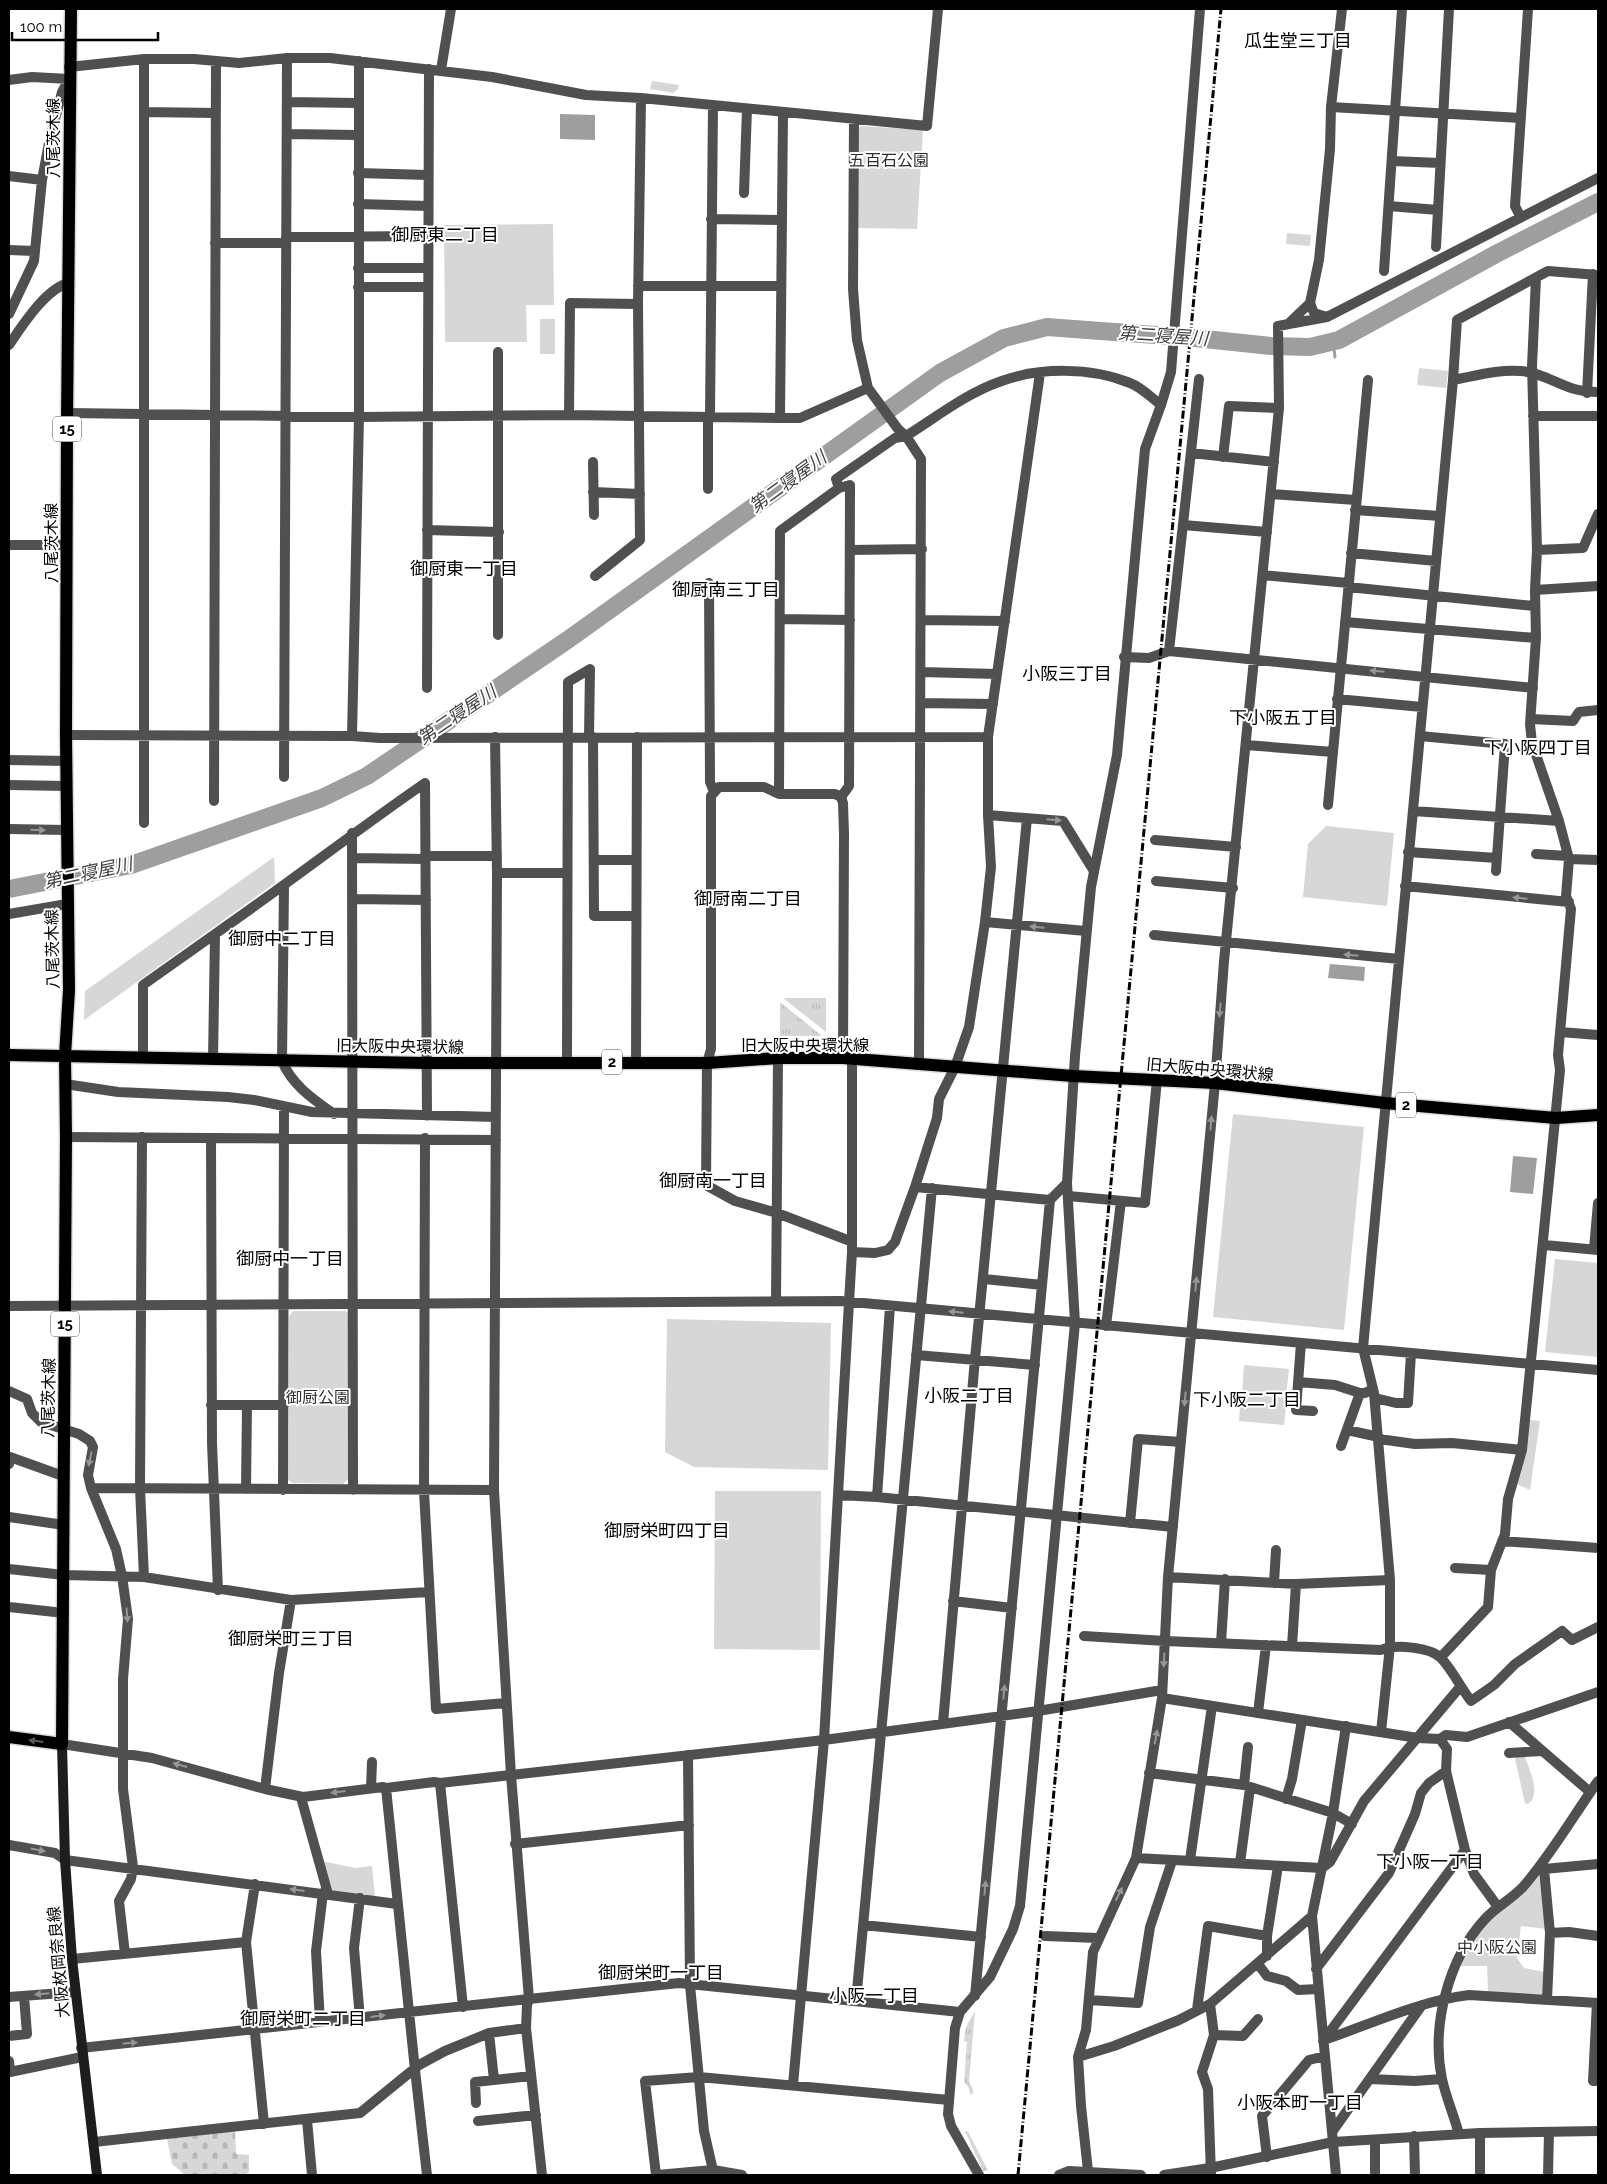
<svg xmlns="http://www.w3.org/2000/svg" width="1607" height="2184" font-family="Raleway,'Noto Sans JP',sans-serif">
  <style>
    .grass { fill: url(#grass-tufts) }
    .cemetery { fill: url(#cemetery-stones) }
    .green { fill: #d7d7d7 }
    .water { fill: #9e9e9e }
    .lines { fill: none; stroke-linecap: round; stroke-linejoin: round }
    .stream { stroke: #9e9e9e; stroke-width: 3 }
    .river { stroke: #9e9e9e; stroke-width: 18 }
    .primary-casing { stroke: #dbdbdb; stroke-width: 15 }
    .minor { stroke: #505050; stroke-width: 10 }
    .tertiary { stroke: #505050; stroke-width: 10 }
    .secondary { stroke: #1d1d1d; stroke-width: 10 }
    .primary { stroke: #000; stroke-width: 12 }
    .rail { stroke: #000; stroke-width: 3; stroke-dasharray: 8 2.5 1 2.5; stroke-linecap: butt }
    .oneway { fill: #969696 }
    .oneway2 { fill: #595959 }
    .labels { text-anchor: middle; stroke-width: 4; stroke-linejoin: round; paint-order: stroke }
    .shield { fill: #fff; stroke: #4c4c4c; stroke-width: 1 }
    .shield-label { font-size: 15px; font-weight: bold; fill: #000 }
    .street-label { font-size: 16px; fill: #000; stroke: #fff }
    .park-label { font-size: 16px; fill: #2e2e2e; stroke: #fff }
    .neighbourhood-label { font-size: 18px; fill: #000; stroke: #fff }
    .water-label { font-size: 18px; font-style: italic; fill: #3f3f3f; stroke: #fff }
  </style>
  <defs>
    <pattern id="grass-tufts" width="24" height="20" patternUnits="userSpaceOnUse" patternTransform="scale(1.25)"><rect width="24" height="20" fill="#d7d7d7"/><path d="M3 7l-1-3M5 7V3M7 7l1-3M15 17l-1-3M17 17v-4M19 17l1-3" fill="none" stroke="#b7b7b7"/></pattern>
    <pattern id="cemetery-stones" width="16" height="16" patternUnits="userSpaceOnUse" patternTransform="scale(1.25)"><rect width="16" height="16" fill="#d7d7d7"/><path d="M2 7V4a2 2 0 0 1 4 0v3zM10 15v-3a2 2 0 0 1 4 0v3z" fill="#b7b7b7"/></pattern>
  </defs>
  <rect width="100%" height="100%" fill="#fff"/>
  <path class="grass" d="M783,998h43v34z
    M780,1002l42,34h-42z
    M975,2011l-6,71 4,7v4l-3,2 -1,-7 -5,-6 3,-40 -3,-1 2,-14z
    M965,2131l3,1 20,38 -5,1z"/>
  <path class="cemetery" d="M235,2131l1,23 13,1v17l-5,3h-59l-13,-11 -5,-25z"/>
  <path class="green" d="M652,81l27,4 -1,4 -5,4 -23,-4z
    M861,126l62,4 -6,99 -59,-1v-99z
    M553,224l1,81h-28l1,37h-82l-1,-117z
    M1287,233l24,2 -1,11 -24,-2z
    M540,319h15v35h-15z
    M1419,368l29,3 -2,17 -29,-3z
    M1326,826l68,7 -7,73 -84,-9 5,-53z
    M274,857l1,26 -191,137 1,-29z
    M1233,1114l131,13 -20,203 -131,-13z
    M1555,1259l43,4v94l-53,-5z
    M293,1311h52l4,3 -1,165 -5,5 -51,-1 -4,-3 1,-164z
    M667,1319l164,4 -3,147 -134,-3 -29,-15z
    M1244,1365l45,4 -3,27 -44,-4z
    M1241,1394l46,4 -3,27 -45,-4z
    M1530,1420l10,1 -10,69 -13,-6z
    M715,1491h106l-1,159 -106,-1z
    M1517,1757h8c4,12 17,38 3,47l-3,-1 -10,-44z
    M322,1861l33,7 17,-2 3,32 -46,-7z
    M1540,1872l6,57 -25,-3 -4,32 7,10 20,4v23l-56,-3 -1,-26h-28l29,-47z"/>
  <path class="water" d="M560,114l35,1v25l-35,-1z
    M1330,964l35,3 -1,14 -36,-3z
    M1513,1156l24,2 -4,36 -23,-2z"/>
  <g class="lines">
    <path class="stream" d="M1333,341l2,16"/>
    <path class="river" d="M9,889l122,-24 191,-67 45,-22 202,-137 371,-266 64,-35 43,-11 148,11 76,8 39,1 29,-7 157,-86 102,-52"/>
    <g class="primary-casing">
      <path id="primary" d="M9,1055l417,8h281l71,-5h65l230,18 142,7 170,20 171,15 42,-3
        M9,1737l53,7 4,-607 -1,-81 4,-66 -3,-255 1,-314 4,-412"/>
    </g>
    <path class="minor" d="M144,59v764
      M69,67l75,-8h50l45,4 48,-5h43l162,19 94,18 55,3 286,28 11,-117
      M441,70l10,-61
      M9,80l23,-3 37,2 -7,13 -13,51 -7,37 -8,81 -25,53
      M287,102l71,1
      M1331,107l190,11
      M144,112l71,1
      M854,120l-1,169 4,51 11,48 30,41 8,7 15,23 -2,604
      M287,134l71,1
      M1392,161l48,2
      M358,173l70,2
      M9,176l33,4
      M744,193l3,-84
      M358,204l70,2
      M1389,206l49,4
      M1520,216l-5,-10 13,-197
      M711,219l71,1
      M286,237l142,-1
      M215,243h71
      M1436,247l13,-238
      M9,250l25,1
      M358,268h70
      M1384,271l18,-262
      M638,286h143
      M358,287h70
      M1289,323l21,-20 4,10 13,4
      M9,345c13,-19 37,-57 60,-62
      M498,352v283
      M1587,393l6,-119
      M67,413l292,4 210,-2 211,3 3,-305
      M569,415l1,-112 68,1
      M710,416l3,-311
      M1533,416h65
      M780,418h20l68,-30
      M1191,453l83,9
      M1223,457l6,-51 50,2
      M593,462l1,53
      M839,488l11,-3 -1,301 -8,11 -6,-3h-56l-15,-7h-45l-8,9v253l-4,14 -1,122 29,16 42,12 73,28
      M708,489v-73
      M593,492l47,2
      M1271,494l85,6
      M1355,510l85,6
      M1183,525l84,7
      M427,530l72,2
      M9,545h58
      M850,550l72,-1
      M1537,550l46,-2 15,-34
      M1351,553l85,8
      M1263,575l85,8
      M595,576l45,-36 -2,-236 3,-206
      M709,583l1,199 4,10
      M1348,587l186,19
      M1535,590l63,-4
      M780,619l70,1
      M921,620l84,1
      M1345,622l191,16
      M1169,651l30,-272
      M1124,657l25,1 20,-7 364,37
      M921,672l76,2
      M427,688l2,-619
      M1337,699l85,8
      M920,703l73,1
      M1531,719l42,2 6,-9 19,-2
      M66,735l286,1 28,2 608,-1 52,-364
      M352,736l7,-319v-356
      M1420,736l85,8 -9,127
      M593,737l1,179h42
      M1246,745l87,7
      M9,760l58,1
      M284,777l3,-719
      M9,785l57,1
      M779,794l1,-263 59,-43 -3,-9 59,-41 11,-2c29,-18 61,-43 93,-54 39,-15 92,-15 131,1 11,4 22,15 31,22
      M214,801l2,-740
      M1328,805l40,-425
      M1413,811l146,10
      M988,815l75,6 31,50
      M9,829l57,1
      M352,833l1,657
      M1155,840l81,7
      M1408,852l89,6
      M1536,854l32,2
      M426,856h71
      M353,858l73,1
      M1569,859l29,1
      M594,860h42
      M497,873h70
      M1156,881l77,7
      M1405,886l164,16
      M284,887l-2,174c10,24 31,38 52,53
      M353,899l73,1
      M9,914l58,-10
      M985,922l101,9
      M1154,935l245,24
      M1560,1032l38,3
      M143,1058v-73l72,-51
      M213,1060l2,-126c71,-49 139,-102 210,-151l2,333
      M567,1061l1,-379 22,-13 -1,68
      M636,1062l1,-325
      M65,1084l53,8 110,5 26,3 58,12 184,5
      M66,1137l145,1 1,305 6,147
      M142,1137l-2,351 4,89
      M211,1138l285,2
      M425,1138l-1,353 12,218 70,-6
      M915,1187l135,13
      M1068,1196l77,7 12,-123
      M1544,1245l54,5
      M1594,1249l4,-46
      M852,1252l23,1 13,-3 7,-8 20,-55 22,-69 2,-19 16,-32
      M984,1279l58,6
      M776,1301l2,-243
      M9,1306l832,-5 757,69
      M1106,1326l15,-125
      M1301,1343l-5,67 17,1
      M916,1355l119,10
      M1298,1382l37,3 25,8h5l8,-4
      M9,1391l18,8 5,14 9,9 38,12 11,7 3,6 -5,28 3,13 25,61 6,27 6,43 -5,60v110l10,78 -2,12 -12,22 6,53
      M1375,1398l21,5h12l3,-50
      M211,1405h73
      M1347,1430l32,7
      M1379,1439l36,5 37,-1 70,7
      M1341,1446l19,-53
      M9,1464l1,-7 53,19
      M91,1488l403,2
      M246,1489l1,-84
      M283,1490l1,-383
      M838,1495l39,2 296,30
      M877,1497l13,-191
      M9,1517l55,8
      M1130,1523l8,-84 43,3
      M1502,1541l96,7
      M1455,1568l36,2
      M9,1569l55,6 80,2 147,23 138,-8
      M1168,1577l128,7 94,-4
      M1274,1583l2,-33
      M953,1601l59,7
      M9,1607l55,6
      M1084,1636l81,5 216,9c14,-6 49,-3 60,8 10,10 20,30 30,43l23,-16 21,-21 47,-33 10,9 26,-13
      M1221,1643l4,-64
      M1292,1646l4,-62
      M1441,1657l47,-50 3,-37 14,-36 3,-35 14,-49 38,-380 -2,-15 13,-146 -5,-13 3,-37 -10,-38 -27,-78 -2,-19 6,-86 -1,-48 2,-40 -5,-184 4,-88
      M1258,1713l8,-68
      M1509,1722l81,70
      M943,1723l32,-364 52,-541
      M1381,1732l9,-86v-66l-16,-187 -11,-45 90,-968 4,-60 91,-49 50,4
      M824,1740l214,-29 124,-21
      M62,1744l90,14 113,31 38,8 80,-10 3,1 48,-6 6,1 71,-8 -17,-285 3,-617 -2,-136
      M1509,1753l33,-2
      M688,1755l2,230 14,146 10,44
      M1149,1773l95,12 89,28 19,11
      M440,1783l23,224
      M1244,1785l4,-38
      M371,1788l1,-26
      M386,1788l29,282 12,105
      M265,1789l14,-116 12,-73
      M303,1797l-1,4 26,93
      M1286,1799l6,-20 10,-59
      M515,1844l174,-19
      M9,1845l46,8 10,7 332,44
      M1465,1850l9,24 24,33
      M1136,1858l186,10 8,-6 34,-61 96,-114
      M1190,1860l22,-154
      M1240,1863l10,-75
      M1539,1867l5,2 54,-5
      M1544,1869l6,64 -3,67
      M255,1884l-9,58 18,182
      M360,1898l-6,50 6,71
      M863,1925l118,12
      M1550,1933l19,-1 29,4
      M1045,1936l53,2
      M1267,1956v-20l11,-70
      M72,1959l174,-17
      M1258,1964l9,12 19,5 12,9 20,-1
      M1316,1969l73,-96 26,-59 6,-21 8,-10 17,-12
      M975,1996l75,-796 17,-17
      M9,1997l66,-5
      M1089,2000l49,3 12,-76 22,-66
      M856,2001l76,-813
      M1597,2003l-4,78h5
      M1210,2004l4,31 -12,37 6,17 3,86
      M1197,2010l11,-84 59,10
      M320,2022l-4,-71 7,-58
      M489,2033l5,47
      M1214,2035l29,1 15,-17
      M9,2036l18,-2 -3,-38
      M1324,2040c47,-16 95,-39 145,-45l129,8
      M1323,2041l142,-191 -19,-79 1,-22 -7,-10 6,-4 21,2 131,-45
      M81,2048l448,-49 -2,6 -1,23 16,147
      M1078,2057l36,-11 65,-26 31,-16 102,-88
      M9,2061l1,11 72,-15
      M1370,2079l45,2 27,-2
      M793,2085l31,-345 25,-438 3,-50v-194
      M476,2103l-1,-21 56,-6
      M307,2120l5,55
      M478,2121l58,-6
      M1332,2132l90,-127
      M1480,2133v42
      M1459,2134c-5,-18 -13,-37 -17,-55 -11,-53 6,-120 43,-160 12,-13 27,-20 38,-32 28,-32 51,-72 75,-106
      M1414,2136l1,39
      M1375,2140v35
      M94,2142l266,-29 59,-48 26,-14 44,-18 37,-5
      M1267,2157l-5,-41 47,-56 16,-4
      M1088,2171l-7,-65 -3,-49 8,-27 7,-78 43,-94 26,-160 6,-121 47,-494 9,-122 55,-553 -1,-82 49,-9 271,-139
      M656,2175l-11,-94 54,-4 250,23
      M1336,2175l-24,-259 21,-103 13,-87
      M1548,2175l1,-43"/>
    <path class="tertiary" d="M1310,303l9,-43 11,-111 1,-42 11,-98
      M1453,380c22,-4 46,-11 68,-9 30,3 44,22 77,21
      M841,797l2,6 1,31 -1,224
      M955,1067l14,-40 16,-105 6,-55 -3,-52v-78
      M1162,1698l256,40 22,1
      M824,1740l-313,35 18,224 150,-16 281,29
      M657,2175l56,-5 29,5
      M979,2175l-28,-49 -3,-12 7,-86 5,-16 30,-35 23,-48 7,-23 55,-583 -8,-140 8,-127 16,-169 26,-132 28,-306 16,-44 10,-33 29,-363
      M1059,2175l10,-4 72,4
      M1164,2175l46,-7 123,-26 147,-9 118,-2"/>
    <path class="secondary" d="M62,1744l3,116 7,99 25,216"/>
    <use href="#primary" class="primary"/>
    <path class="rail" d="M1018,2175l203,-2166"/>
  </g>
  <defs><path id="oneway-solid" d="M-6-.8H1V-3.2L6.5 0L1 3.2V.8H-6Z" transform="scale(1.25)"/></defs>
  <g class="oneway">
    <use href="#oneway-solid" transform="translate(1377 671) rotate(-175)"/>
    <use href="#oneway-solid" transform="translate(1054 820) rotate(5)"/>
    <use href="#oneway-solid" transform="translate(38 830) rotate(1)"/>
    <use href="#oneway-solid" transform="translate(1520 898) rotate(-174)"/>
    <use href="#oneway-solid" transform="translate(1037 927) rotate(-175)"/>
    <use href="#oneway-solid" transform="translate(1351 955) rotate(-175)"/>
    <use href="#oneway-solid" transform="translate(1220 1010) rotate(95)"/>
    <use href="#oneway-solid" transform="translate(1211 1123) rotate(-85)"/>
    <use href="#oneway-solid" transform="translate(1196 1284) rotate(-85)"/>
    <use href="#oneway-solid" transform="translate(956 1312) rotate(-174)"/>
    <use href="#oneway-solid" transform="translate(1185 1399) rotate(95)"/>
    <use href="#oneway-solid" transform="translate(90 1459) rotate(102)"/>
    <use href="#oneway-solid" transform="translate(127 1615) rotate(86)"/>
    <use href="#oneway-solid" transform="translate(1164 1660) rotate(93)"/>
    <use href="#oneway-solid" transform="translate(1004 1692) rotate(-85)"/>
    <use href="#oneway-solid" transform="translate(1156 1737) rotate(-80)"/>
    <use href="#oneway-solid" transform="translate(180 1765) rotate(-165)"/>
    <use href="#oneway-solid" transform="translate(338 1792) rotate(173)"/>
    <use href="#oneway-solid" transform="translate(38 1850) rotate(11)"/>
    <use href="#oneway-solid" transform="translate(985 1888) rotate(-85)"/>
    <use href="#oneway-solid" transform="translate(297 1890) rotate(-173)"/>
    <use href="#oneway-solid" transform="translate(1119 1894) rotate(-64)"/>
    <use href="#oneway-solid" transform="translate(42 1994) rotate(175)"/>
    <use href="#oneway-solid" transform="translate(378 2016) rotate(-7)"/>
    <use href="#oneway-solid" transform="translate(130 2043) rotate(-6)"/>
  </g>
  <use class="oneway2" href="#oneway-solid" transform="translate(36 1741) rotate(-173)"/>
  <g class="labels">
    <g class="shield">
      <rect x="53" y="416.5" width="28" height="25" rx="4"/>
      <rect x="602" y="1049.5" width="20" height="25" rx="4"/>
      <rect x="1396" y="1092.5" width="20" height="25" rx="4"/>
      <rect x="51" y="1311.5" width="28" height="25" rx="4"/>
    </g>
    <g class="shield-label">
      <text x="67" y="434">15</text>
      <text x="612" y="1067">2</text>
      <text x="1406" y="1110">2</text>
      <text x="65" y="1329">15</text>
    </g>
    <g class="street-label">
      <text transform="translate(53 138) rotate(-90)" y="6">八尾茨木線</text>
      <text transform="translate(51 543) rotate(-90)" y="6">八尾茨木線</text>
      <text transform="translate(52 949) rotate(-91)" y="6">八尾茨木線</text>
      <text x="805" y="1051">旧大阪中央環状線</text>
      <text transform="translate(400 1046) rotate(1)" y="6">旧大阪中央環状線</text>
      <text transform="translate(1210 1069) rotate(5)" y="6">旧大阪中央環状線</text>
      <text transform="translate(48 1398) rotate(-89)" y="6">八尾茨木線</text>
      <text transform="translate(58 1962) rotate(-95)" y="6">大阪枚岡奈良線</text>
    </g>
    <g class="park-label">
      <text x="889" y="166">五百石公園</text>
      <text x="318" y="1403">御厨公園</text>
      <text x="1497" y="1953">中小阪公園</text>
    </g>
    <g class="neighbourhood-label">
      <text x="1298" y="47">瓜生堂三丁目</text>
      <text x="445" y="241">御厨東二丁目</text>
      <text x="464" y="575">御厨東一丁目</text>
      <text x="726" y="596">御厨南三丁目</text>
      <text x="1067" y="680">小阪三丁目</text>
      <text x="1283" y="724">下小阪五丁目</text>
      <text x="1538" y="754">下小阪四丁目</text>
      <text x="748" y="905">御厨南二丁目</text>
      <text x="282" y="945">御厨中二丁目</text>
      <text x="713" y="1187">御厨南一丁目</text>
      <text x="290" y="1265">御厨中一丁目</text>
      <text x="969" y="1402">小阪二丁目</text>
      <text x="1247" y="1406">下小阪二丁目</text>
      <text x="667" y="1537">御厨栄町四丁目</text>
      <text x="291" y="1645">御厨栄町三丁目</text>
      <text x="1430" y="1868">下小阪一丁目</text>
      <text x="661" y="1979">御厨栄町一丁目</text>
      <text x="874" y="2002">小阪一丁目</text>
      <text x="303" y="2025">御厨栄町二丁目</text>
      <text x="1300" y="2109">小阪本町一丁目</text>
    </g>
    <g class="water-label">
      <text transform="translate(1163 336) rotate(4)" y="6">第二寝屋川</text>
      <text transform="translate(788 482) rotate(-36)" y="6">第二寝屋川</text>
      <text transform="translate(457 715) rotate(-34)" y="6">第二寝屋川</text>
      <text transform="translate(88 873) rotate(-12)" y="6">第二寝屋川</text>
    </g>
  </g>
  <rect width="1607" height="2184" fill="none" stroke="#000000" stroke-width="20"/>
  <path d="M12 32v8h146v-8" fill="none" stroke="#000000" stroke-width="2.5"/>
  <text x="20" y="32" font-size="15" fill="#000000" stroke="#ffffff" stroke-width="4" paint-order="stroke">100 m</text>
</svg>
